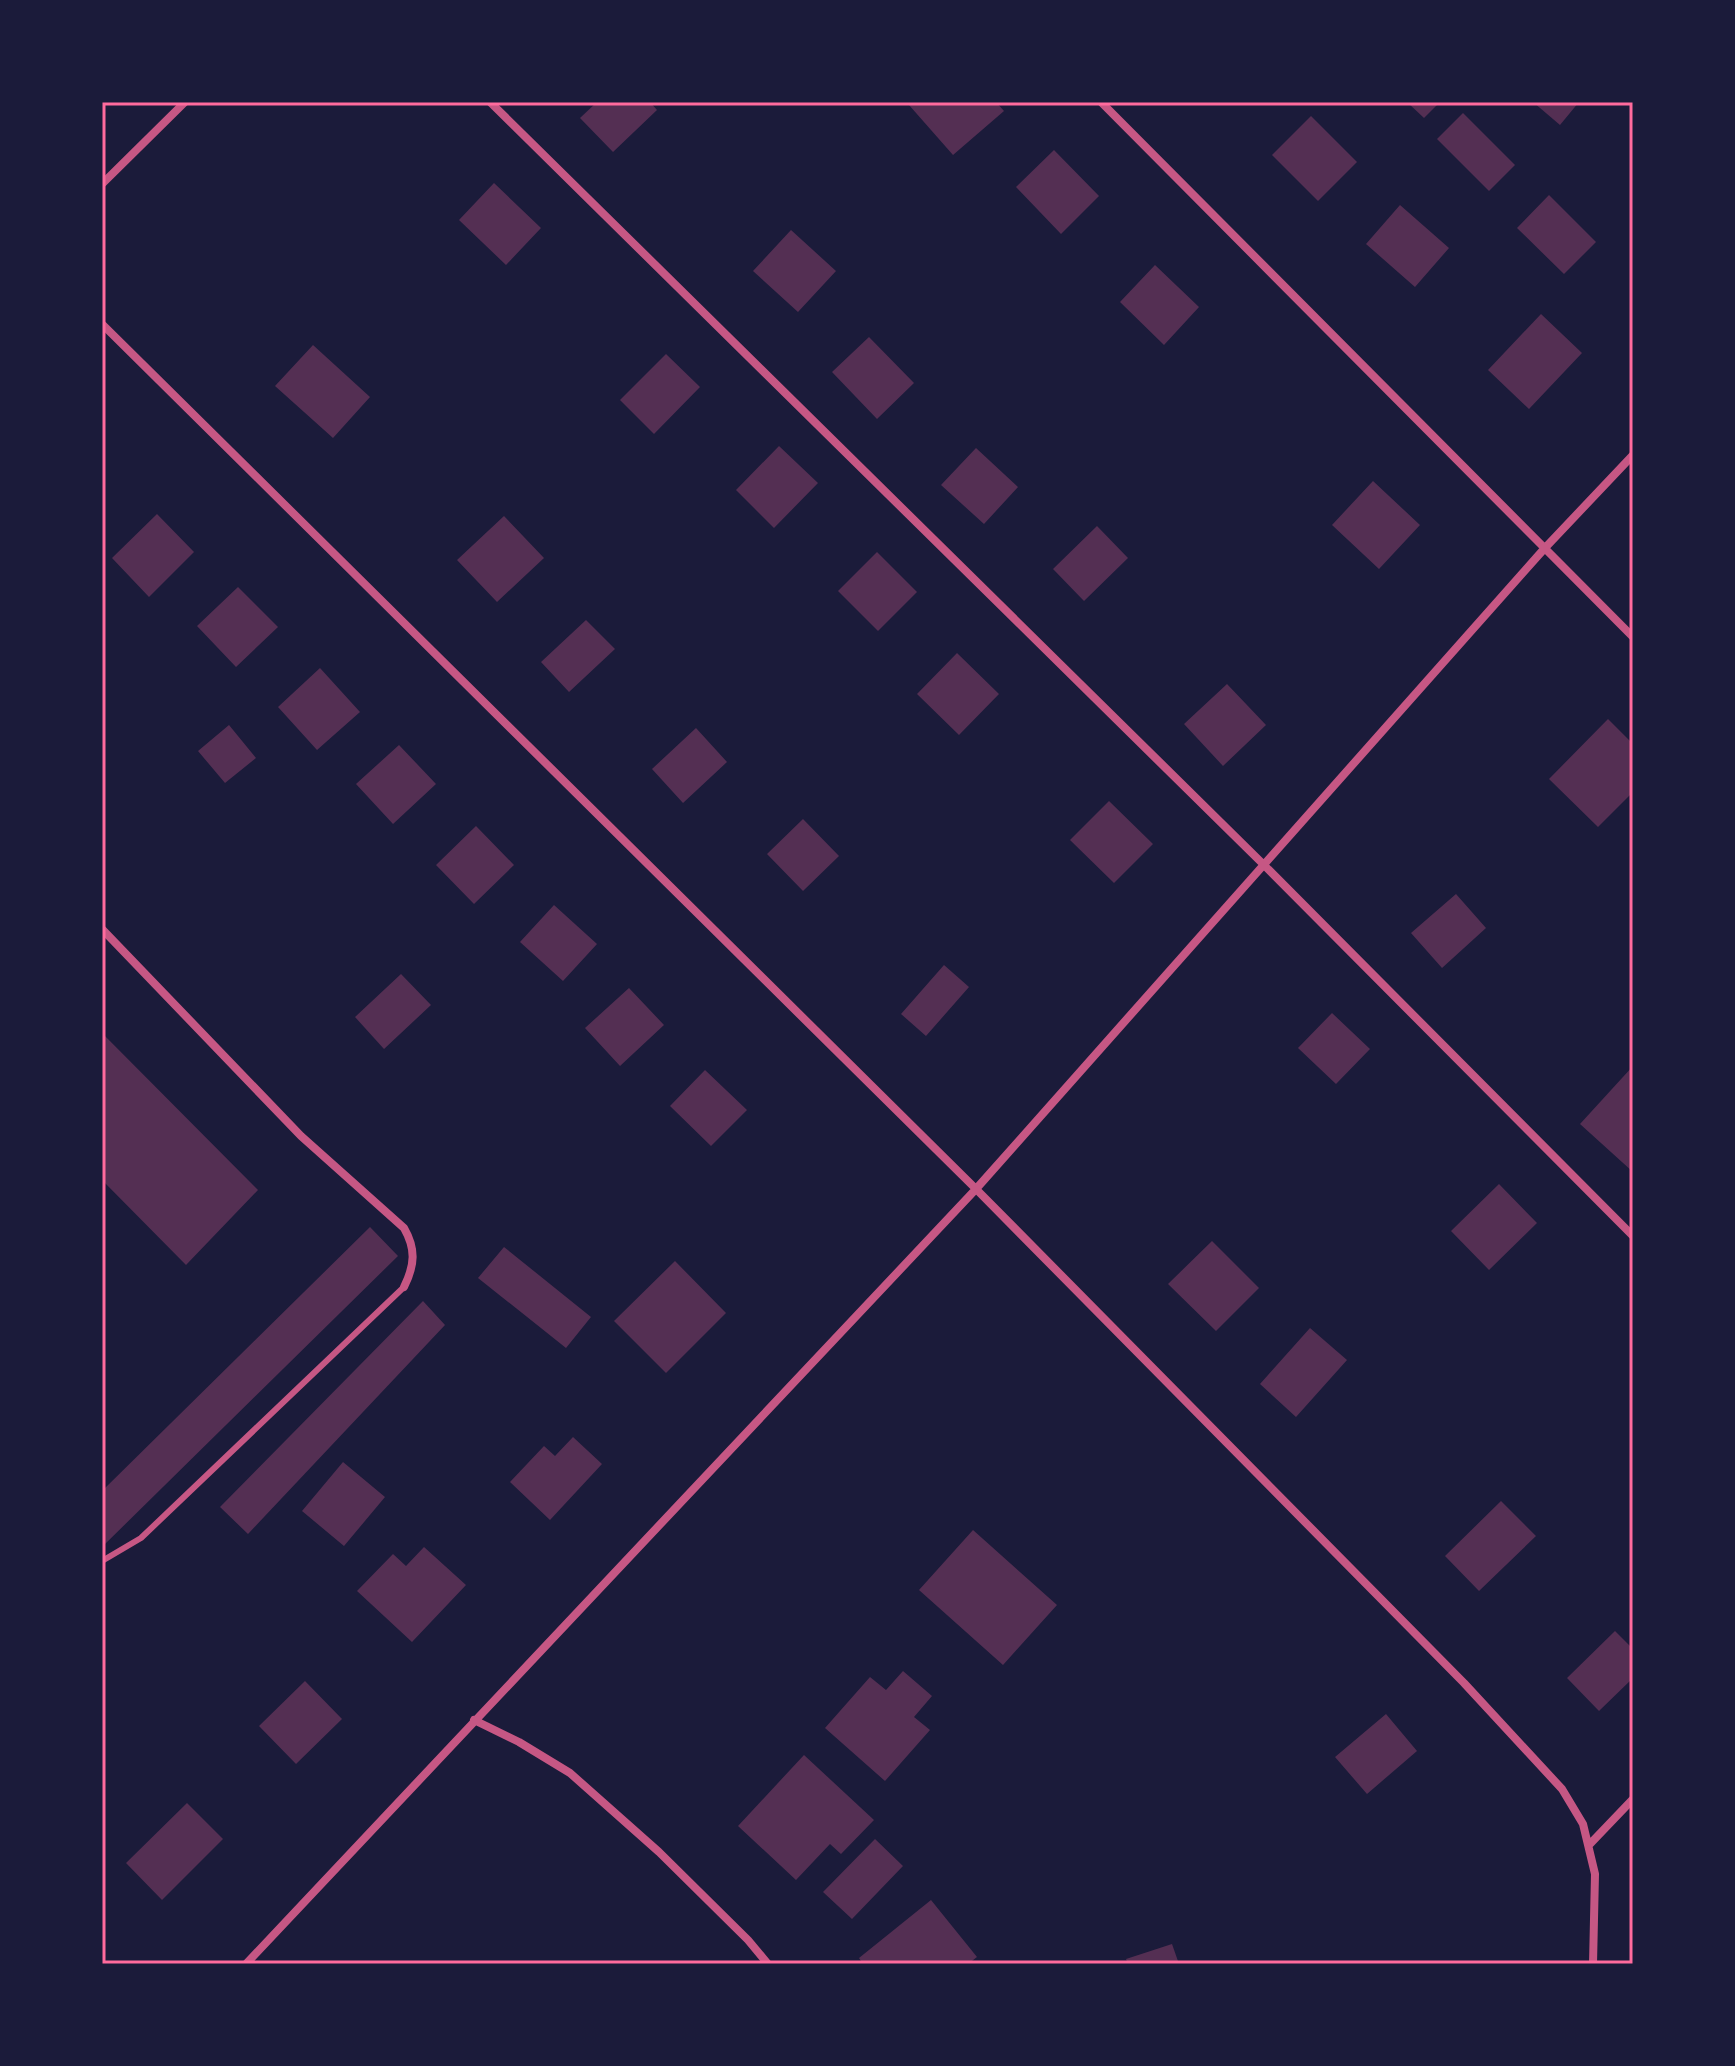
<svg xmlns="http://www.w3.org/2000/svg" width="1735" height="2066" font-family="'Exo 2',sans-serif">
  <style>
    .building { fill: #542f53 }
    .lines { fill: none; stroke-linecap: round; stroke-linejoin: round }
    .service { stroke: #c65784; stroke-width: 6 }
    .minor { stroke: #c65784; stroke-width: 8 }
    .neatline { fill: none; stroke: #ff6b9d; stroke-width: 3 }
  </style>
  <rect width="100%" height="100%" fill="#1b1b3a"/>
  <path class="building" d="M597,102h53l7,8 -44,42 -33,-34z
    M912,102h84l8,9 -51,44 -44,-50z
    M1407,102h33l-16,16z
    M1533,102h46l-19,23z
    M1463,113l52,52 -26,26 -52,-52z
    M1311,116l46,46 -39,39 -46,-46z
    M1054,150l45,46 -38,38 -45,-47z
    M494,183l47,45 -35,37 -47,-45z
    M1549,195l47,47 -32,32 -47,-46z
    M1400,205l49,43 -34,39 -49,-43z
    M791,230l45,41 -38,41 -45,-41z
    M1155,265l44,42 -35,38 -44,-43z
    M1541,314l41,39 -53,56 -41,-39z
    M869,337l45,46 -37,36 -45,-47z
    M313,345l57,52 -37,41 -58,-52z
    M666,354l34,33 -46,47 -34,-34z
    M779,446l39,37 -44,45 -38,-38z
    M976,448l42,39 -34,37 -43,-39z
    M1373,481l47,44 -41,44 -47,-44z
    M157,514l37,38 -45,45 -37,-39z
    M504,516l40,42 -47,44 -40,-42z
    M1097,526l31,32 -44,43 -31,-32z
    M877,552l40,40 -39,39 -40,-40z
    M238,587l40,40 -42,40 -39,-41z
    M586,620l29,29 -46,43 -28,-30z
    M957,653l42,41 -40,41 -42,-41z
    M320,668l40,44 -43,38 -39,-43z
    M1227,684l39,41 -43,41 -39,-42z
    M1608,719l25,25v48l-35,35 -49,-48z
    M229,725l27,33 -31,25 -27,-32z
    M696,728l31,34 -44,41 -31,-34z
    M399,745l37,39 -43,40 -37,-40z
    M1109,801l44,43 -39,39 -44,-43z
    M803,819l36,37 -36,35 -36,-37z
    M476,826l38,39 -40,39 -38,-39z
    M1456,894l30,34 -44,40 -31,-35z
    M554,905l43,39 -34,37 -43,-39z
    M944,965l25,22 -43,49 -25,-22z
    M401,974l30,31 -47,44 -29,-32z
    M629,988l35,37 -44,41 -35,-38z
    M1332,1013l38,36 -34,35 -38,-36z
    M102,1033l156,157 -72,75 -84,-85z
    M1633,1066v106l-53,-48z
    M705,1070l42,40 -36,36 -41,-40z
    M1499,1184l38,39 -48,47 -38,-39z
    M370,1227l28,29 -296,291v-56z
    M1212,1241l47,47 -43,43 -48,-47z
    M504,1247l87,70 -25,31 -88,-70z
    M675,1261l51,52 -60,60 -52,-52z
    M423,1301l22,24 -197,209 -28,-27z
    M1310,1328l37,32 -51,57 -36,-33z
    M573,1437l29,27 -52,56 -40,-38 34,-36 11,10z
    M343,1462l42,35 -41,49 -42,-35z
    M1501,1501l35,35 -57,55 -34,-35z
    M973,1530l84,75 -54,60 -84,-75z
    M424,1547l42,38 -54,57 -55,-51 36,-37 13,12z
    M1615,1631l18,18v29l-34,33 -32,-33z
    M903,1671l29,25 -18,21 16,13 -45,51 -60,-53 45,-51 16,13z
    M305,1681l37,38 -46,45 -37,-38z
    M1386,1714l31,37 -50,43 -32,-37z
    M804,1755l70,65 -33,34 -11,-10 -34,36 -58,-54z
    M187,1803l36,36 -61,61 -36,-37z
    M875,1839l28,27 -51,53 -29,-27z
    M931,1900l46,57 -9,7h-105l-4,-6z
    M1172,1944l7,20h-51l-2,-5z"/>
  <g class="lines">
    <path class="service" d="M102,1561l39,-23 263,-251"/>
    <path class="minor" d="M490,102l772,761 371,373
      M1101,102l532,535
      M102,184l83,-82
      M102,324l874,865 488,494 98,106 21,35 12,50 -2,90
      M102,929l199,207 103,92c12,21 11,37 0,59
      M474,1720l45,22 51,31 89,79 89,88 20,24
      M1589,1845l44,-46
      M246,1964l730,-775 568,-640 89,-94"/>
  </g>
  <rect width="1735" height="2066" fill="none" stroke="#1b1b3a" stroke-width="208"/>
  <rect x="104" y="104" width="1527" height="1858" class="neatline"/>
</svg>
